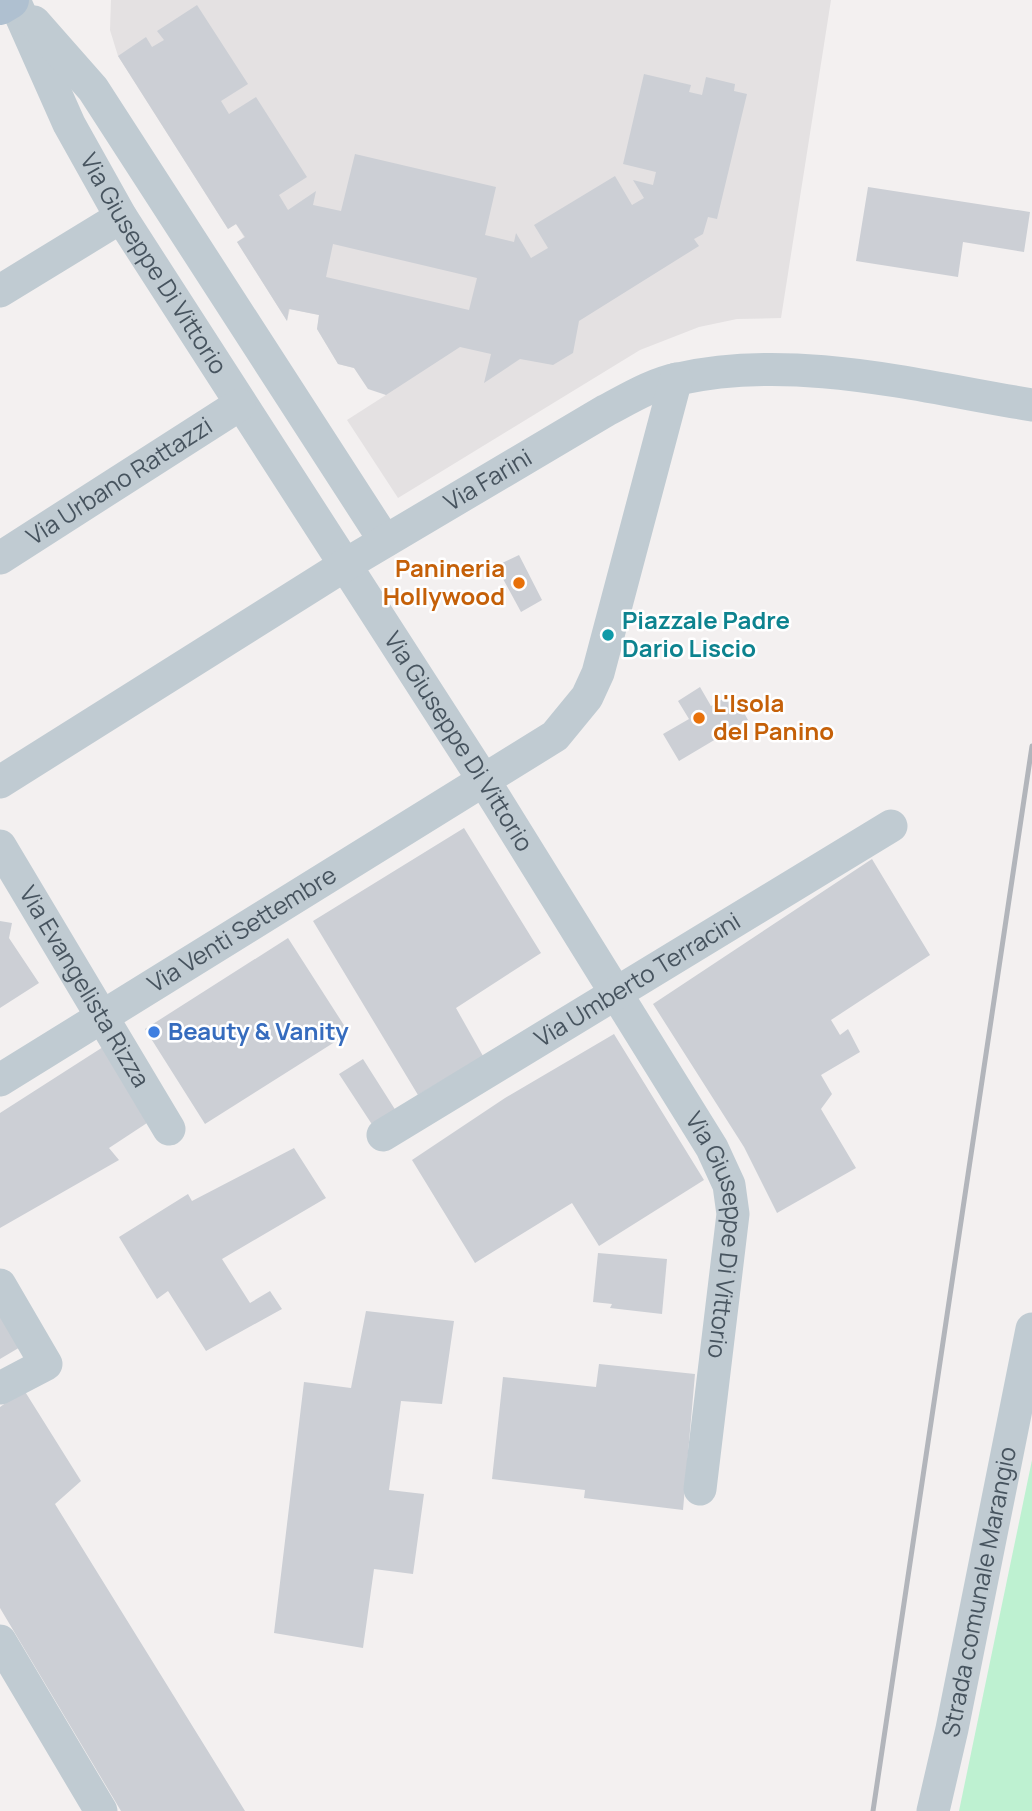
<svg xmlns="http://www.w3.org/2000/svg" width="1032" height="1811" font-family="Manrope,sans-serif">
  <style>
    .education { fill: #e4e1e2 }
    .green { fill: #bef1d1 }
    .building { fill: #cccfd5; fill-rule: evenodd }
    .lines { fill: none; stroke-linecap: round; stroke-linejoin: round }
    .minor { stroke: #c0cbd2; stroke-width: 33 }
    .major { stroke: #afc0d0; stroke-width: 38 }
    .rail { stroke: #b2b5bb; stroke-width: 5 }
    .food-dot { fill: #e8710a; stroke: #fff; stroke-width: 2.5 }
    .culture-dot { fill: #0f9aa8; stroke: #fff; stroke-width: 2.5 }
    .shop-dot { fill: #3f7fe0; stroke: #fff; stroke-width: 2.5 }
    .labels { text-anchor: middle; stroke-width: 5; stroke-linejoin: round; paint-order: stroke }
    .street-label { font-size: 24px; fill: #47545f; stroke: #fff }
    .food-label { font-size: 24px; font-weight: bold; fill: #c56008; stroke: #fff; text-anchor: end }
    .culture-label { font-size: 24px; font-weight: bold; fill: #0d838f; stroke: #fff; text-anchor: start }
    .shop-label { font-size: 24px; font-weight: bold; fill: #366cbe; stroke: #fff; text-anchor: start }
  </style>
  <rect width="100%" height="100%" fill="#f3f0f0"/>
  <path class="education" d="M111,0h720l-50,318 -44,1 -38,8 -59,23 -242,148 -51,-78 39,-25 -32,-27 -16,-4 -21,-35 2,-14 -29,-6 -3,12 -50,-79 7,-5 -8,-13 -8,5 -110,-173 -8,-26z"/>
  <path class="green" d="M1032,1460v351h-73z"/>
  <path class="building" d="M197,5l51,79 -27,17 8,13 27,-17 51,80 -28,18 9,15 28,-19 -3,14 28,6 14,-57 141,33 -11,48 29,7 2,-9 15,25 17,-10 -14,-23 81,-49 17,29 12,-7 -11,-18 20,5 3,-13 -33,-8 21,-90 47,11 -2,7 13,3 4,-18 29,7 -1,7 13,3 -30,125 -9,-2 -5,17 -9,5 5,7 -120,75 -6,32 -20,12 -33,-6 -36,24 7,-29 -31,-7 -74,48 -18,-6 -14,-21 -16,-4 -21,-35 2,-14 -30,-6 -2,12 -50,-79 8,-5 -9,-13 -8,5 -110,-173 28,-19 6,10 12,-7 -7,-9zM333,244l144,34 -8,32 -143,-33z
    M868,187l162,25 -6,40 -61,-10 -5,35 -102,-16z
    M519,555l23,45 -21,12 -25,-46z
    M700,687l11,19 22,-13 15,27 -69,41 -16,-27 26,-15 -11,-18z
    M464,828l77,125 -85,55 27,48 -65,39 -105,-174z
    M872,859l58,96 -99,65 9,15 8,-6 12,23 -39,23 11,19 -11,15 35,59 -79,45 -33,-66 -91,-143z
    M0,921l12,2 -3,15 30,45 -39,25z
    M288,938l61,95 -144,91 -60,-95z
    M614,1034l90,146 -105,66 -27,-43 -97,60 -63,-103 93,-62z
    M103,1047l44,76 -38,25 10,12 -119,68v-115z
    M363,1059l33,52 -23,15 -34,-52z
    M294,1148l32,50 -104,61 28,44 20,-12 12,18 -76,42 -38,-60 -11,8 -38,-62 69,-43 4,7z
    M598,1253l69,6 -5,55 -52,-6 2,-4 -19,-2z
    M0,1301l27,42 -27,16z
    M366,1311l88,10 -12,83 -41,-3 -12,89 35,4 -11,80 -39,-5 -11,79 -89,-15 30,-251 47,6z
    M599,1364l96,10 -12,136 -99,-12 1,-8 -93,-11 11,-102 93,10z
    M24,1390l57,91 -26,23 190,307h-124l-121,-203v-201z"/>
  <g class="lines">
    <g class="minor">
      <path id="s1" d="M14,0l55,124 52,93 362,562 229,369 17,37 4,29 -33,275"/>
      <path d="M34,22l59,67 292,452"/>
      <path d="M0,291l121,-74"/>
      <path id="s2" d="M0,558l239,-153"/>
      <path id="s3" d="M0,782l345,-217 260,-154c23,-12 47,-27 73,-32 116,-26 239,7 354,26"/>
      <path id="s4" d="M0,846l169,283"/>
      <path id="s5" d="M0,1080l555,-344 32,-39 11,-24 78,-294"/>
      <path id="s6" d="M383,1135l508,-309"/>
      <path d="M0,1285l46,79 -46,24"/>
      <path d="M0,1641l101,170"/>
      <path id="s7" d="M933,1811l19,-82 80,-400"/>
    </g>
    <path class="major" d="M0,6l10,-6"/>
    <path class="rail" d="M873,1811l159,-1065"/>
  </g>
  <g class="food-dot">
    <circle cx="519" cy="583" r="7"/>
    <circle cx="699" cy="718" r="7"/>
  </g>
  <circle class="culture-dot" cx="608" cy="635" r="7"/>
  <circle class="shop-dot" cx="154" cy="1032" r="7"/>
  <g class="labels">
    <g class="street-label">
      <text dy="8" stroke="none"><textPath href="#s1" startOffset="299">Via Giuseppe Di Vittorio</textPath></text>
      <text dy="8" stroke="none"><textPath href="#s3" startOffset="574">Via Farini</textPath></text>
      <text dy="8" stroke="none"><textPath href="#s2" startOffset="142">Via Urbano Rattazzi</textPath></text>
      <text dy="8" stroke="none"><textPath href="#s1" startOffset="866">Via Giuseppe Di Vittorio</textPath></text>
      <text dy="8" stroke="none"><textPath href="#s5" startOffset="285">Via Venti Settembre</textPath></text>
      <text dy="8" stroke="none"><textPath href="#s6" startOffset="298">Via Umberto Terracini</textPath></text>
      <text dy="8" stroke="none"><textPath href="#s4" startOffset="164">Via Evangelista Rizza</textPath></text>
      <text dy="8" stroke="none"><textPath href="#s1" startOffset="1433">Via Giuseppe Di Vittorio</textPath></text>
      <text dy="8" stroke="none"><textPath href="#s7" startOffset="224">Strada comunale Marangio</textPath></text>
    </g>
    <g class="food-label">
      <text x="505" y="577">Panineria<tspan x="505" dy="28">Hollywood</tspan></text>
      <text x="713" y="712" text-anchor="start">L'Isola<tspan x="713" dy="28">del Panino</tspan></text>
    </g>
    <g class="culture-label">
      <text x="622" y="629">Piazzale Padre<tspan x="622" dy="28">Dario Liscio</tspan></text>
    </g>
    <g class="shop-label">
      <text x="168" y="1040">Beauty &amp; Vanity</text>
    </g>
  </g>
</svg>
